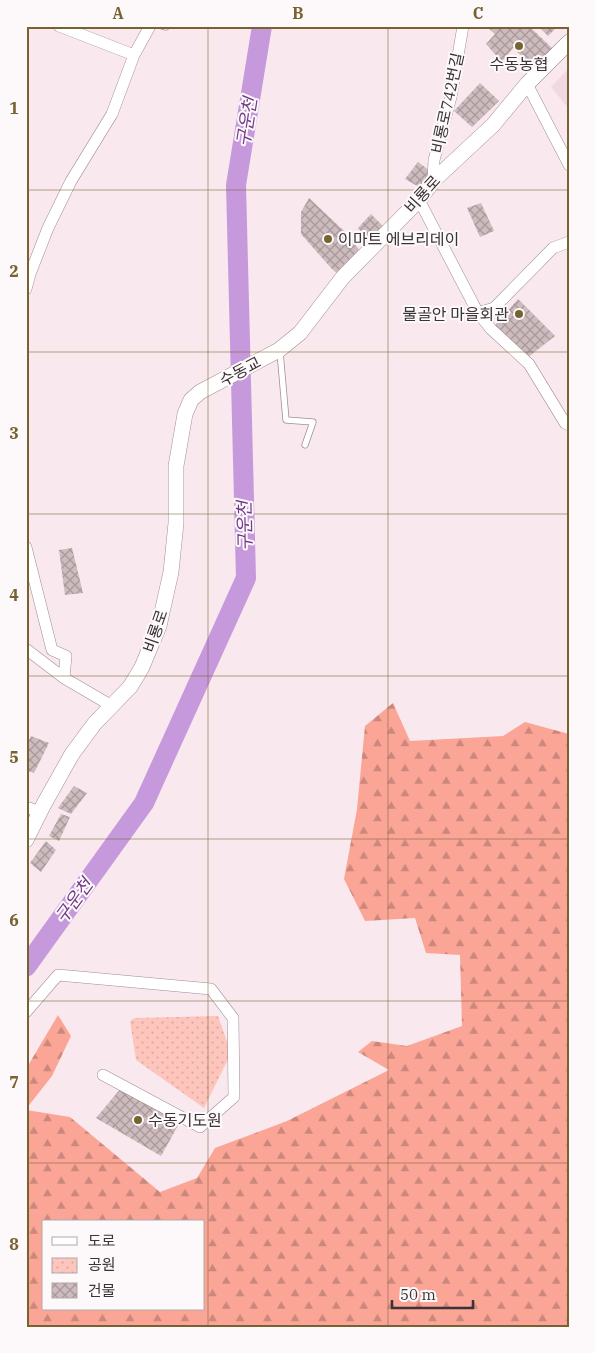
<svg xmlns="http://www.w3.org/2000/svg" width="595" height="1353" font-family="'IBM Plex Serif','Noto Sans KR',serif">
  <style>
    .built { fill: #f2d8e2 }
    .forest { fill: url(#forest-firs); fill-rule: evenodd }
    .park { fill: url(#park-dots) }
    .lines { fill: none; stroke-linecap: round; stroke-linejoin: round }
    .river { stroke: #c699dc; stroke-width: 20 }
    .building { fill: url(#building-cross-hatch) }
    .lane-casing { stroke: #9e8e94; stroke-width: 7 }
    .street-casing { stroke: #9e8e94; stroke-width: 12 }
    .secondary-casing { stroke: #9e8e94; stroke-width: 16 }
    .lane { stroke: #fff; stroke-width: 5.5 }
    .street { stroke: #fff; stroke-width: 11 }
    .secondary { stroke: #fff; stroke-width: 15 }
    .grid { fill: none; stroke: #776231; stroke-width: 1; stroke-opacity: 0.55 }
    .poi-dot { fill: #776231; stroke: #fdf9fa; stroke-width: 2 }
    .labels { text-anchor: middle; stroke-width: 4; stroke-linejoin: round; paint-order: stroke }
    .poi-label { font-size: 16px; fill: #3b3437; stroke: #fdf9fa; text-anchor: start }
    .street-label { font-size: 16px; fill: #3b3437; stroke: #fdf9fa }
    .water-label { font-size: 18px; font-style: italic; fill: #723b8a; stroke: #fdf9fa }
    .neatline { fill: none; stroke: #776231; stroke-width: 2 }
    .grid-label { font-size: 16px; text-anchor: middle; font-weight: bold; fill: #776231 }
  </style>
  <defs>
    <pattern id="forest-firs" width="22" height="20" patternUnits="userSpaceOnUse" patternTransform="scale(1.25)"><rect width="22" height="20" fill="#fba597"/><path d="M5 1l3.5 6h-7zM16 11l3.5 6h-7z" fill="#cc877c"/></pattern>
    <pattern id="park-dots" width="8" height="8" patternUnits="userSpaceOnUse" patternTransform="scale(1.25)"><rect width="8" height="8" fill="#fdc5bc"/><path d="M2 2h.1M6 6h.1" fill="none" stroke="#daaaa2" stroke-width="1.8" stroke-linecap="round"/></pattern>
    <pattern id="building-cross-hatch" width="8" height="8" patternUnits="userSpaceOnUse" patternTransform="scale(1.25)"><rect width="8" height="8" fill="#cdbbbd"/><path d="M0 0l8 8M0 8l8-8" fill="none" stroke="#a8999a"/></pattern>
  </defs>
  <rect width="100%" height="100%" fill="#f9e8ee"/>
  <path class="built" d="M569,68v41l-18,-22z"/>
  <path class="forest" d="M393,703l17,38 93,-5 22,-14 44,12v593h-543v-217l44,7 90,75 37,-14 18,-30 72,-27 102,-51 -31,-18 14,-11 35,5 55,-20 -2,-71 -34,-2 -11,-35 -50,3 -21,-42 13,-70 8,-83zM44,1222h160v87h-160z
    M58,1015l13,21 -19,40 -26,33v-40z"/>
  <path class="park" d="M218,1016l13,37 -27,55 -68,-48 -6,-39 5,-3z"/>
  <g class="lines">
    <path class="river" d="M26,967l118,-164 102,-225 -10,-393 26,-159"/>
  </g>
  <path class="building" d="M486,26h43l24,23 -19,19 -21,-20 -11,14 -16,-18 9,-10z
    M538,26h20l-10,10z
    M480,83l19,18 -27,26 -18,-16z
    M418,162l12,9 -9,17 -16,-9z
    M309,198l48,45 -2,2 5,6 -21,24 -8,-7 -30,-34v-22z
    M481,203l13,28 -14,6 -13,-29z
    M371,214l12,12 -12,15 -13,-13z
    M518,299l37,37 -28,22 -35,-29z
    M72,548l11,45 -18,2 -6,-45z
    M31,736l18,7 -15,30 -4,-2 -4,9v-34z
    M74,786l13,7 -16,21 -13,-6z
    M61,814l9,3 -11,24 -10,-5z
    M46,841l10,9 -15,22 -11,-9z
    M122,1087l58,35 -19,34 -65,-38z"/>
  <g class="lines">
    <g class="lane-casing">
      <path id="lane" d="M162,26l4,1v-1
        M280,352l6,68 27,2 -8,23"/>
    </g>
    <g class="street-casing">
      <path id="street" d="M59,26l75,29
        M527,84l42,81
        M433,181l1,-21 17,-63 12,-71
        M419,200l59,113 13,16 38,35 36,59 4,2
        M26,289l4,-15 18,-46 23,-47 41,-67 22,-59 16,-29
        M478,313l16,-5 59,-60 16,-6
        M26,547l26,103 14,6 -2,22
        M26,649l38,29 48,28
        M26,807l14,5
        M26,1012l32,-37 153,14 22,29 1,79 -34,30 -97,-52"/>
    </g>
    <g class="secondary-casing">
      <path id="secondary" d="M26,840l18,-36 28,-50 23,-31 35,-36 8,-13 4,-7 17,-41 12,-54 5,-49v-57l9,-52 6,-14 9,-8 79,-42 21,-17 43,-56 76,-77 14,-19 60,-56 34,-41 42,-42"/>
    </g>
    <use href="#lane" class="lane"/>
    <use href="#street" class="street"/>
    <use href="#secondary" class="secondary"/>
  </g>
  <path class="grid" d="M208,26v1301M388,26v1301M26,190h543M26,352h543M26,514h543M26,676h543M26,839h543M26,1001h543M26,1163h543"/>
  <g class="poi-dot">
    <circle cx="519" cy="46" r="5"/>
    <circle cx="328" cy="239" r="5"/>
    <circle cx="519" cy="314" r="5"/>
    <circle cx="138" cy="1120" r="5"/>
  </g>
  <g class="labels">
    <g class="poi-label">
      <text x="519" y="70" text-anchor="middle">수동농협</text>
      <text x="338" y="245">이마트 에브리데이</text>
      <text x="509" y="320" text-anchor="end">물골안 마을회관</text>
      <text x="148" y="1126">수동기도원</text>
    </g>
    <g class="street-label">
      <text transform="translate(447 103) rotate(-78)" y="6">비룡로742번길</text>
      <text transform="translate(422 194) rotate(-48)" y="6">비룡로</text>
      <text transform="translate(240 371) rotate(-28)" y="6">수동교</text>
      <text transform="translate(155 631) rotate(-71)" y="6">비룡로</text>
    </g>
    <g class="water-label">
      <text transform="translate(247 122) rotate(-81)" y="6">구운천</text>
      <text transform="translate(245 526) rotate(-91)" y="6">구운천</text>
      <text transform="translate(74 901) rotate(-54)" y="6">구운천</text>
    </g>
  </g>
  <rect width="595" height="1353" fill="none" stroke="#fdf9fa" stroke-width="55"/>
  <rect x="42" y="1220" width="162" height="90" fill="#fdf9fa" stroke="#afaaac"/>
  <rect x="52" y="1237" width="25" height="8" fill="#ffffff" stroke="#afaaac"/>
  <text x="88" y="1246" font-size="15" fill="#3b3437">도로</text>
  <rect x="52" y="1258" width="25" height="15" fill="url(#park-dots)" stroke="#afaaac"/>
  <text x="88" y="1270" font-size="15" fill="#3b3437">공원</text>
  <rect x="52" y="1283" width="25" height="15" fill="url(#building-cross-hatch)" stroke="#afaaac"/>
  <text x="88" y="1296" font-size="15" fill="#3b3437">건물</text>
  <path d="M392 1300v8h81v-8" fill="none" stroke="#3b3437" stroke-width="2.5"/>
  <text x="400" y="1300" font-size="15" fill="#3b3437" stroke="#fdf9fa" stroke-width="4" paint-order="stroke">50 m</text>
  <rect x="28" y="28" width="540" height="1298" class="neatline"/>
  <g class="grid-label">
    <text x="118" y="19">A</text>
    <text x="298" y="19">B</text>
    <text x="478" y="19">C</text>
    <text x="14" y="114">1</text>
    <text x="14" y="277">2</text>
    <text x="14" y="439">3</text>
    <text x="14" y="601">4</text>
    <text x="14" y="763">5</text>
    <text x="14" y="926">6</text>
    <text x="14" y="1088">7</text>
    <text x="14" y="1250">8</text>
  </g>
</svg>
